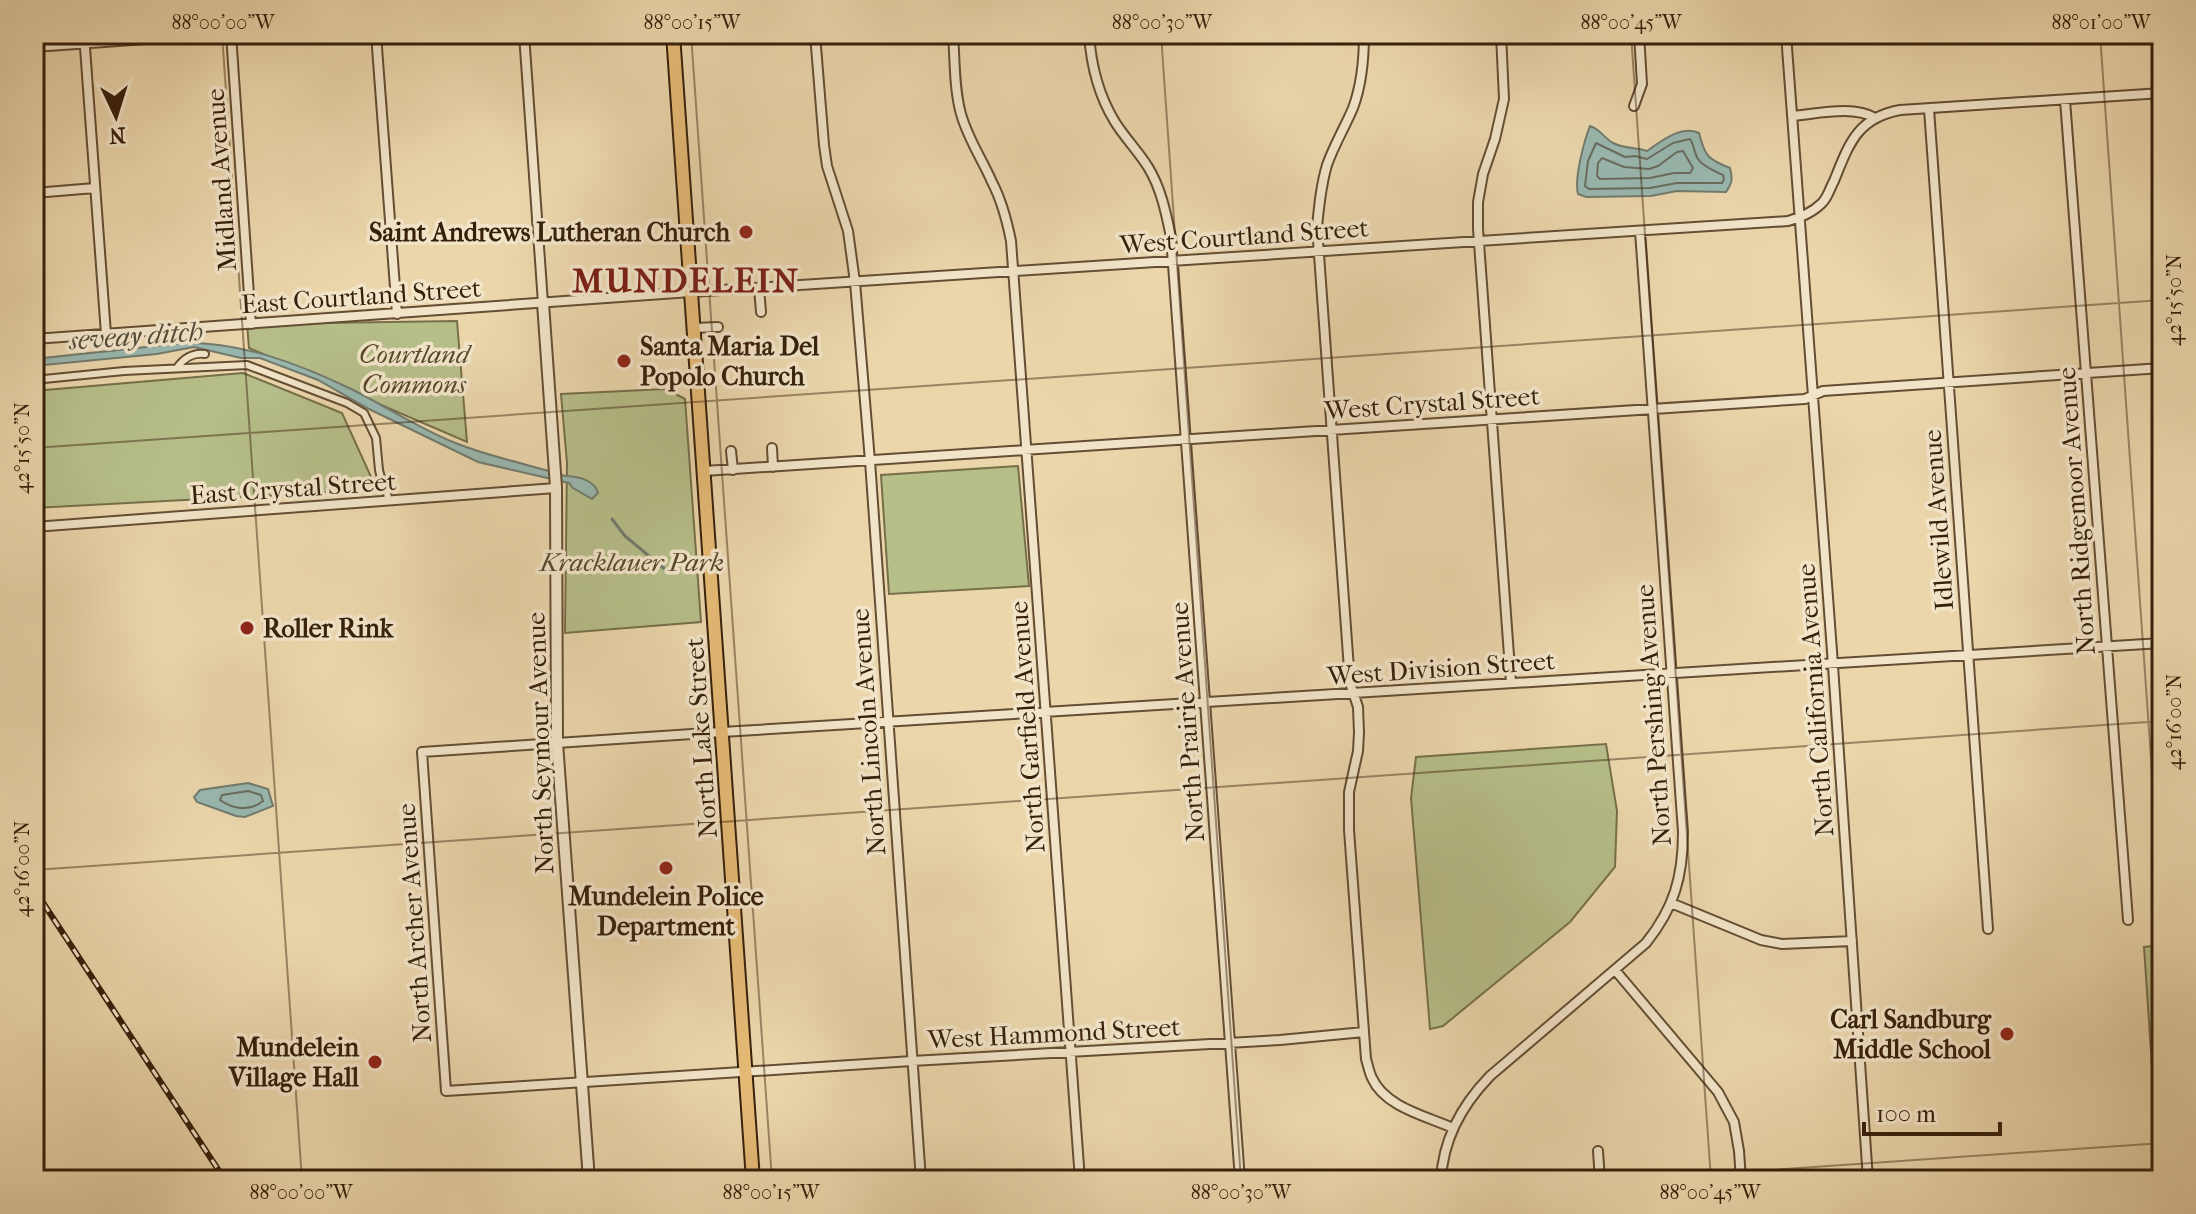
<svg xmlns="http://www.w3.org/2000/svg" width="2196" height="1214" font-family="'IM FELL French Canon',serif">
  <style>
    .green { fill: #b6be8a; stroke: #766f4a; stroke-width: 2 }
    .water { fill: #99b8b0; stroke: #727b6e; stroke-width: 2 }
    .lines { fill: none; stroke-linecap: round; stroke-linejoin: round }
    .shore { stroke: #686c5e; stroke-width: 2 }
    .stream { stroke: #727b6e; stroke-width: 3 }
    .pedestrian-casing { stroke: #644e33; stroke-width: 10 }
    .minor-casing { stroke: #644e33; stroke-width: 12 }
    .tertiary-casing { stroke: #644e33; stroke-width: 14 }
    .primary-casing { stroke: #37200b; stroke-width: 16 }
    .pedestrian { stroke: #f2e4c9; stroke-width: 6 }
    .minor { stroke: #f2e4c9; stroke-width: 8 }
    .tertiary { stroke: #f2e4c9; stroke-width: 10 }
    .primary { stroke: #e6bb76; stroke-width: 12 }
    .rail-casing { stroke: #37200b; stroke-width: 6 }
    .rail { stroke: #f2e4c9; stroke-width: 3; stroke-dasharray: 9; stroke-linecap: butt }
    .ticks { fill: none; stroke: #37200b; stroke-width: 2; stroke-opacity: 0.45 }
    .poi-dot { fill: #8f2418; stroke: #f2e4c9; stroke-width: 3 }
    .labels { text-anchor: middle; stroke-width: 7; stroke-linejoin: round; paint-order: stroke }
    .street-label { font-size: 26px; fill: #37200b; stroke: #f2e4c9 }
    .poi-label { font-size: 26px; font-weight: bold; fill: #37200b; stroke: #f2e4c9; text-anchor: end }
    .park-label { font-size: 26px; font-style: italic; fill: #57482b; stroke: #f2e4c9 }
    .water-label { font-size: 28px; font-style: italic; fill: #544e3d; stroke: #f2e4c9 }
    .district-label { font-size: 34px; font-weight: bold; letter-spacing: 2px; fill: #7a1f14; stroke: #f2e4c9 }
    .neatline { fill: none; stroke: #37200b; stroke-width: 3 }
    .ticks-label { font-size: 20px; text-anchor: middle; fill: #37200b }
  </style>
  <rect width="100%" height="100%" fill="#ebd6ac"/>
  <filter id="stains"><feTurbulence type="fractalNoise" baseFrequency=".0025" numOctaves="4"/><feColorMatrix values="0 0 0 0 .2 0 0 0 0 .09 0 0 0 0 .02 0 0 0 .5 -.17"/></filter>
  <radialGradient id="worn" r=".72"><stop offset=".6" stop-color="#630" stop-opacity="0"/><stop offset="1" stop-color="#630" stop-opacity=".3"/></radialGradient>
  <path class="green" d="M457,321l10,121 -218,-94 -2,-24z
    M243,373l99,40 35,77 -343,18v-117z
    M666,389l19,10 16,223 -136,11 2,-170 -6,-69z
    M1018,466l11,120 -140,8 -8,-119z
    M1606,744l11,67 -2,56 -45,55 -127,104 -13,3 -19,-231 5,-41z
    M2162,945v227h-3l-15,-225z"/>
  <path class="water" d="M1590,126c10,3 14,12 23,17 12,6 22,4 34,8 15,-10 33,-26 52,-18 6,23 8,26 31,35 3,11 2,15 -4,24l-49,-1 -26,5 -65,1 -8,-3c-4,-15 6,-53 12,-68z
    M184,343c58,-1 115,21 165,45 35,17 67,39 104,54 36,15 75,22 112,34 12,0 30,4 33,17l-6,6 -19,-11 -4,-5 -91,-21 -109,-53 -51,-29 -58,-22h-19l-47,-11 -37,7 -123,12v-7z
    M248,783l20,6 5,17 -28,11 -9,-1 -39,-14 -3,-5 6,-7z"/>
  <g class="lines">
    <path class="shore" d="M1690,139c4,5 4,14 8,20 5,8 17,12 25,16l1,4 -2,4h-45l-27,5 -61,1 -4,-3 3,-25 8,-18 29,14 10,-1 12,3 26,-16z
      M1683,151l10,17 -3,5h-16l-24,5 -50,1 -3,-3 1,-13 4,-5 22,9 25,2 9,-3 19,-14z
      M248,791l13,4 2,6c-14,11 -30,8 -43,-1l2,-5z"/>
    <path class="stream" d="M612,519l13,17 42,35"/>
    <g class="pedestrian-casing">
      <path id="pedestrian" d="M177,368c6,-9 16,-16 28,-14
        M34,380l90,-9 123,-6 100,38 17,10 12,25 3,32 3,12 5,9 1,10"/>
    </g>
    <g class="minor-casing">
      <path id="minor" d="M84,34l22,300
        M231,34l20,290
        M376,34l21,280
        M524,34l19,269
        M815,34l9,111 3,21 21,65 7,51 15,179 51,719
        M953,34c2,26 1,55 8,80 7,25 21,45 31,68 10,19 15,39 19,59l69,939
        M1089,34c2,31 10,62 26,88 10,16 23,29 33,45 13,21 18,46 23,70l69,943
        M1364,34c0,26 -2,50 -11,74 -8,19 -19,37 -26,57 -6,20 -8,41 -10,62l33,456 8,24 1,26 -1,18 -9,41v38l17,229c2,6 3,13 6,19 13,29 54,38 81,50
        M1501,34l3,65 -9,40 -12,35 -5,28v27l33,454
        M1786,34l46,617 36,529
        M34,47l183,-13
        M2065,100l63,820
        M1634,106l8,-22 -3,-50
        M1929,109l59,820
        M1792,116c25,-2 61,-11 83,2
        M34,193l61,-5
        M759,288l2,24
        M693,328l25,-1
        M34,339l657,-47 1097,-71c13,-4 24,-8 34,-18 6,-6 8,-15 12,-22 15,-37 23,-63 66,-71l262,-17
        M772,448l1,19
        M731,451l2,19
        M704,471l1101,-72 18,-8 339,-23
        M34,527l522,-39
        M1671,903l90,37 21,4 70,-3
        M1615,970l103,122 16,30 5,29 2,29
        M1364,1032l-84,8 -368,21 -466,30 -24,-339 300,-20 1440,-89
        M1598,1151l2,29
        M1441,1180c2,-42 21,-75 49,-104l156,-133c28,-35 37,-66 37,-111l-43,-601"/>
    </g>
    <g class="tertiary-casing">
      <path id="tertiary" d="M543,303l13,184 1,256 32,437"/>
    </g>
    <g class="primary-casing">
      <path id="primary" d="M673,34l80,1146"/>
    </g>
    <use href="#pedestrian" class="pedestrian"/>
    <use href="#minor" class="minor"/>
    <use href="#tertiary" class="tertiary"/>
    <use href="#primary" class="primary"/>
    <g class="rail-casing">
      <path id="rail" d="M34,889l191,291"/>
    </g>
    <use href="#rail" class="rail"/>
  </g>
  <path class="ticks" d="M222,34l80,1146M691,34l81,1146M1161,34l80,1146M1631,34l80,1146M2100,34l62,880M34,448l2128,-148M34,870l2128,-149M1627,1180l535,-37"/>
  <g class="poi-dot">
    <circle cx="746" cy="232" r="8"/>
    <circle cx="624" cy="361" r="8"/>
    <circle cx="247" cy="628" r="8"/>
    <circle cx="666" cy="868" r="8"/>
    <circle cx="2007" cy="1034" r="8"/>
    <circle cx="375" cy="1062" r="8"/>
  </g>
  <g class="labels">
    <g class="street-label">
      <text transform="translate(221 180) rotate(-94)" y="9">Midland Avenue</text>
      <text transform="translate(1244 236) rotate(-4)" y="9">West Courtland Street</text>
      <text transform="translate(361 296) rotate(-4)" y="9">East Courtland Street</text>
      <text transform="translate(1432 403) rotate(-4)" y="9">West Crystal Street</text>
      <text transform="translate(293 488) rotate(-4)" y="9">East Crystal Street</text>
      <text transform="translate(2076 511) rotate(-94)" y="9">North Ridgemoor Avenue</text>
      <text transform="translate(1938 520) rotate(-94)" y="9">Idlewild Avenue</text>
      <text transform="translate(1441 668) rotate(-4)" y="9">West Division Street</text>
      <text transform="translate(1815 700) rotate(-94)" y="9">North California Avenue</text>
      <text transform="translate(1653 715) rotate(-94)" y="9">North Pershing Avenue</text>
      <text transform="translate(1187 722) rotate(-94)" y="9">North Prairie Avenue</text>
      <text transform="translate(1027 727) rotate(-94)" y="9">North Garfield Avenue</text>
      <text transform="translate(868 732) rotate(-94)" y="9">North Lincoln Avenue</text>
      <text transform="translate(701 738) rotate(-94)" y="9">North Lake Street</text>
      <text transform="translate(540 743) rotate(-92)" y="9">North Seymour Avenue</text>
      <text transform="translate(414 923) rotate(-94)" y="9">North Archer Avenue</text>
      <text transform="translate(1054 1033) rotate(-3)" y="9">West Hammond Street</text>
    </g>
    <g class="poi-label">
      <text x="730" y="241">Saint Andrews Lutheran Church</text>
      <text x="640" y="355" text-anchor="start">Santa Maria Del<tspan x="640" dy="30">Popolo Church</tspan></text>
      <text x="263" y="637" text-anchor="start">Roller Rink</text>
      <text x="666" y="905" text-anchor="middle">Mundelein Police<tspan x="666" dy="30">Department</tspan></text>
      <text x="1991" y="1028">Carl Sandburg<tspan x="1991" dy="30">Middle School</tspan></text>
      <text x="359" y="1056">Mundelein<tspan x="359" dy="30">Village Hall</tspan></text>
    </g>
    <g class="park-label">
      <text x="414" y="363">Courtland<tspan x="414" dy="30">Commons</tspan></text>
      <text x="632" y="571">Kracklauer Park</text>
    </g>
    <g class="water-label">
      <text transform="translate(136 335) rotate(-4)" y="10">seveay ditch</text>
    </g>
    <g class="district-label">
      <text x="686" y="292">MUNDELEIN</text>
    </g>
  </g>
  <rect width="2196" height="1214" fill="none" stroke="#ebd6ac" stroke-width="88"/>
  <g transform="translate(116 116) rotate(176)" stroke="#f2e4c9" stroke-width="6" paint-order="stroke">
  <path d="M0-6L14 30L0 20L-14 30Z" fill="#37200b"/>
  <text y="-12" font-size="22" font-weight="bold" text-anchor="middle" fill="#37200b">N</text>
  </g>
  <path d="M1864 1122v12h136v-12" fill="none" stroke="#37200b" stroke-width="4"/>
  <text x="1876" y="1122" font-size="24" fill="#37200b" stroke="#f2e4c9" stroke-width="6" paint-order="stroke">100 m</text>
  <rect x="44" y="44" width="2108" height="1126" class="neatline"/>
  <g class="ticks-label">
    <text x="223" y="29">88°00'00"W</text>
    <text x="692" y="29">88°00'15"W</text>
    <text x="1162" y="29">88°00'30"W</text>
    <text x="1631" y="29">88°00'45"W</text>
    <text x="2101" y="29">88°01'00"W</text>
    <text transform="translate(2174 300) rotate(-90)" y="7">42°15'50"N</text>
    <text transform="translate(22 448) rotate(-90)" y="7">42°15'50"N</text>
    <text transform="translate(2174 722) rotate(-90)" y="7">42°16'00"N</text>
    <text transform="translate(22 869) rotate(-90)" y="7">42°16'00"N</text>
    <text x="301" y="1199">88°00'00"W</text>
    <text x="771" y="1199">88°00'15"W</text>
    <text x="1241" y="1199">88°00'30"W</text>
    <text x="1710" y="1199">88°00'45"W</text>
  </g>
  <rect width="100%" height="100%" filter="url(#stains)"/>
  <rect width="100%" height="100%" fill="url(#worn)"/>
</svg>
